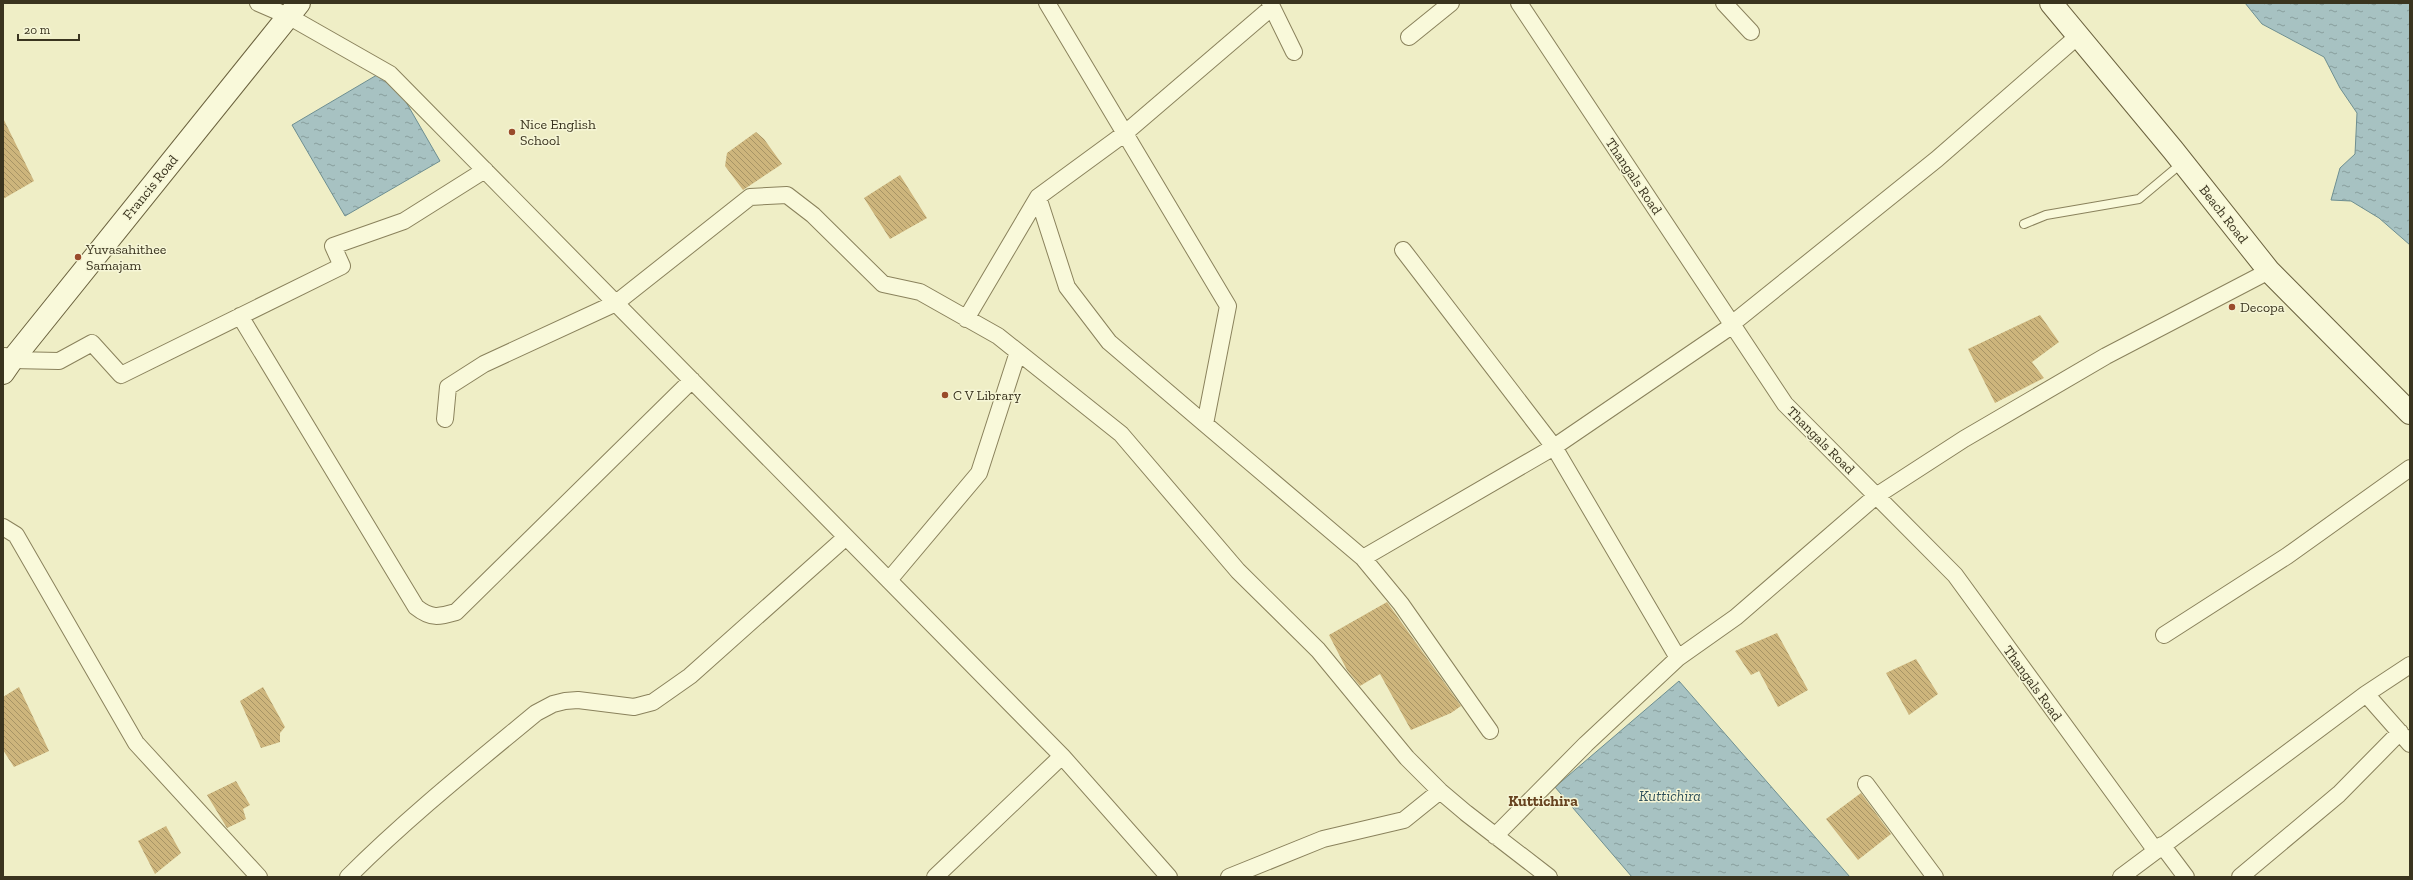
<svg xmlns="http://www.w3.org/2000/svg" width="2413" height="880" font-family="'Zilla Slab',serif">
  <style>
    .water { fill: url(#water-ripples); stroke: #6e8f91 }
    .building { fill: url(#building-back-hatch) }
    .lines { fill: none; stroke-linecap: round; stroke-linejoin: round }
    .service-casing { stroke: #8a825c; stroke-width: 10 }
    .minor-casing { stroke: #8a825c; stroke-width: 18 }
    .secondary-casing { stroke: #6c633f; stroke-width: 24 }
    .service { stroke: #f9f9da; stroke-width: 8 }
    .minor { stroke: #f9f9da; stroke-width: 16 }
    .secondary { stroke: #f9f9da; stroke-width: 22 }
    .poi-dot { fill: #994b2b; stroke: #f6f6d6; stroke-width: 1.5 }
    .labels { text-anchor: middle; stroke-width: 3; stroke-linejoin: round; paint-order: stroke }
    .poi-label { font-size: 14px; fill: #3a341f; stroke: #f6f6d6; text-anchor: start }
    .street-label { font-size: 14px; fill: #3a341f; stroke: #f6f6d6 }
    .water-label { font-size: 15px; font-style: italic; fill: #2f505a; stroke: #f6f6d6 }
    .neighbourhood-label { font-size: 15px; font-weight: bold; fill: #67431f; stroke: #f6f6d6 }
  </style>
  <defs>
    <pattern id="water-ripples" width="26" height="14" patternUnits="userSpaceOnUse"><rect width="26" height="14" fill="#a7c2c2"/><path d="M2 4q2-2 4 0t4 0M15 11q2-2 4 0t4 0" fill="none" stroke="#899e9d"/></pattern>
    <pattern id="building-back-hatch" width="6" height="6" patternUnits="userSpaceOnUse"><rect width="6" height="6" fill="#cdb57c"/><path d="M-1 5l2 2M0 0l6 6M5-1l2 2" fill="none" stroke="#a79465"/></pattern>
  </defs>
  <rect width="100%" height="100%" fill="#efeec6"/>
  <path class="water" d="M2245,3h165v242l-31,-27 -28,-17 -20,-1 9,-32 15,-14 2,-41 -17,-25 -16,-31 -62,-33z
    M387,69l53,92 -95,55 -53,-91z
    M1679,681l171,196h-218l-77,-90z"/>
  <path class="building" d="M3,118l31,63 -31,18z
    M756,132l8,7 18,25 -39,26 -18,-24 2,-13z
    M900,175l27,43 -37,21 -26,-41z
    M2040,315l19,27 -27,20 12,16 -49,25 -27,-54z
    M1387,602l74,104 -10,7 -40,17 -31,-56 -20,12 -13,-16 -18,-35z
    M1777,633l31,57 -30,17 -19,-36 -8,4 -16,-24z
    M1916,659l22,35 -29,21 -23,-42z
    M19,687l30,64 -35,16 -11,-17v-53z
    M263,687l22,40 -5,6v9l-19,6 -21,-47z
    M236,781l14,24 -7,4 3,10 -19,9 -20,-33z
    M1861,793l30,41 -33,26 -32,-41z
    M166,826l15,27 -26,21 -17,-33z"/>
  <g class="lines">
    <g class="service-casing">
      <path id="service" d="M2024,224l22,-9 93,-16 43,-36"/>
    </g>
    <g class="minor-casing">
      <path id="minor" d="M258,3l30,13 102,58 672,682 107,121
        M1047,3l181,303 -23,118 158,134 191,-111 124,211
        M1270,3l24,49
        M1519,3l266,401 170,171 201,276
        M1724,3l27,29
        M1409,37l42,-34
        M1038,197l29,90 42,55 96,82
        M1403,250l151,197 179,-122v-2l204,-164 141,-123
        M240,316l176,291c15,12 23,10 40,5l236,-232
        M966,319l72,-122 86,-63 147,-126
        M5,356l7,4 47,1 33,-18 29,32 221,-109 -9,-20 71,-25 81,-51
        M445,419l3,-32 36,-23 132,-61 134,-106 37,-2 26,20 70,69 37,8 78,44 123,98 117,137 80,79 89,108 33,33 26,22 83,64
        M3,527l13,8 120,208 123,134
        M1363,558l38,46 89,127
        M889,580l90,-107 39,-121
        M2164,635l123,-79 123,-88
        M2366,694l44,50
        M1866,784l69,93
        M1495,836l91,-92 92,-86 58,-41 140,-121 88,-57 142,-83 163,-85
        M2162,845l24,32
        M348,877c59,-59 124,-111 188,-164l17,-9 12,-3 13,-1 56,7 19,-5 37,-26 156,-139
        M935,877l127,-121
        M1229,877l94,-38 81,-19 36,-29
        M2121,877l245,-183 44,-29
        M2240,877l99,-83 61,-62"/>
    </g>
    <g class="secondary-casing">
      <path id="secondary" d="M2051,3l122,147 96,121 141,142
        M3,373l9,-13 287,-357"/>
    </g>
    <use href="#service" class="service"/>
    <use href="#minor" class="minor"/>
    <use href="#secondary" class="secondary"/>
  </g>
  <g class="poi-dot">
    <circle cx="512" cy="132" r="4"/>
    <circle cx="78" cy="257" r="4"/>
    <circle cx="2232" cy="307" r="4"/>
    <circle cx="945" cy="395" r="4"/>
  </g>
  <g class="labels">
    <g class="poi-label">
      <text x="520" y="129">Nice English<tspan x="520" dy="16">School</tspan></text>
      <text x="86" y="254">Yuvasahithee<tspan x="86" dy="16">Samajam</tspan></text>
      <text x="2240" y="312">Decopa</text>
      <text x="953" y="400">C V Library</text>
    </g>
    <g class="street-label">
      <text transform="translate(1634 176) rotate(56)" y="5">Thangals Road</text>
      <text transform="translate(150 187) rotate(-51)" y="5">Francis Road</text>
      <text transform="translate(2224 214) rotate(52)" y="5">Beach Road</text>
      <text transform="translate(1821 440) rotate(45)" y="5">Thangals Road</text>
      <text transform="translate(2033 683) rotate(54)" y="5">Thangals Road</text>
    </g>
    <g class="water-label">
      <text x="1670" y="801">Kuttichira</text>
    </g>
    <g class="neighbourhood-label">
      <text x="1543" y="806">Kuttichira</text>
    </g>
  </g>
  <rect width="2413" height="880" fill="none" stroke="#3a341f" stroke-width="8"/>
  <path d="M18 34v6h61v-6" fill="none" stroke="#3a341f" stroke-width="2"/>
  <text x="24" y="34" font-size="12" fill="#3a341f" stroke="#f6f6d6" stroke-width="3" paint-order="stroke">20 m</text>
</svg>
